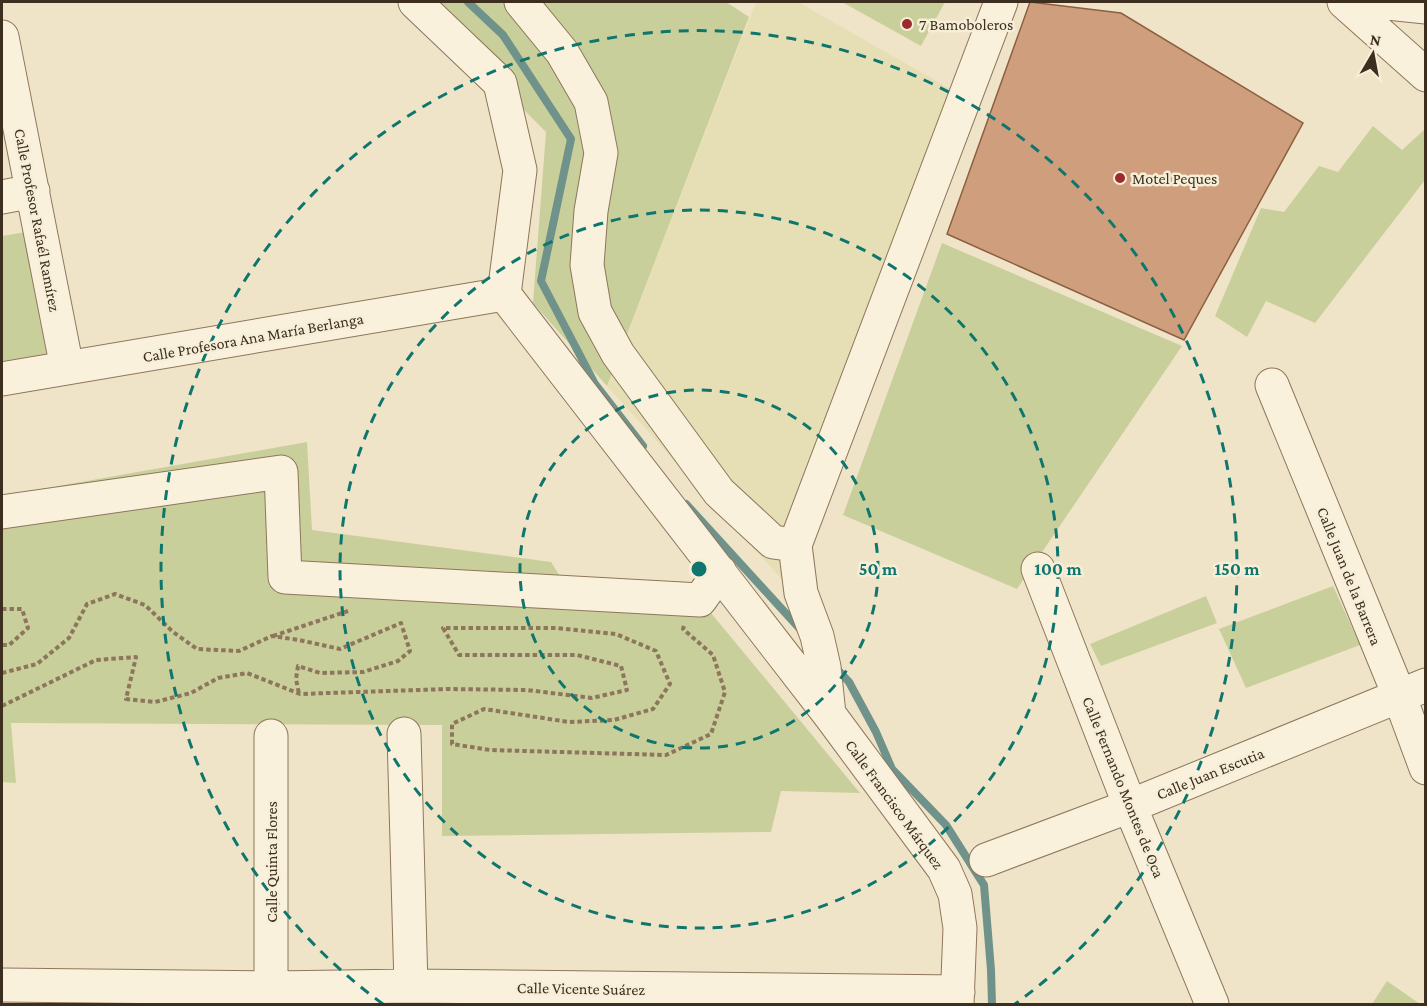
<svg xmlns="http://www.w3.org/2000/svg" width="1427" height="1006" font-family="'Crimson Pro',serif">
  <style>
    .farmland { fill: #e6deb5 }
    .green { fill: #c9cf9b }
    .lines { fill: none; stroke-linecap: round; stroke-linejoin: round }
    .stream { stroke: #6f938a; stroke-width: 8 }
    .building { fill: #cf9f7d; stroke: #8d5f41; stroke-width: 1.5 }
    .minor-casing { stroke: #8d765c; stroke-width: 35 }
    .path { stroke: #8d765c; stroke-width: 4; stroke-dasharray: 4.5 3; stroke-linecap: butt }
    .minor { stroke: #faf1dc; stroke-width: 33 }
    .ring { fill: none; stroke: #0f766e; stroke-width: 3; stroke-dasharray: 10 8 }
    .poi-dot { fill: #9e2a2b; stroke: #f7eed8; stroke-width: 2 }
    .labels { text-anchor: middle; stroke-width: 5; stroke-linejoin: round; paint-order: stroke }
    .poi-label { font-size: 16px; fill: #3d2e20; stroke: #f7eed8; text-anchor: start }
    .street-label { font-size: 16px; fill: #3d2e20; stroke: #f7eed8 }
    .centre { fill: #0f766e; stroke: #f7eed8; stroke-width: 3 }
    .ring-label { font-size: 18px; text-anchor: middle; font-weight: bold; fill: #0f766e; stroke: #f7eed8; stroke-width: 5; stroke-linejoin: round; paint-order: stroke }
  </style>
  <rect width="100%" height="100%" fill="#f0e4c8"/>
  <path class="farmland" d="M756,2h42l156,89 -169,492 -178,-197z"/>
  <path class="green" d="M416,2h310l23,15 -142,369 -74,-83 13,-171z
    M842,2h103l-24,44z
    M1373,126l29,24 23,-21v51l-110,143 -49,-22 -19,36 -32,-21 46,-108 23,4 35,-46 19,6z
    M26,232l27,146 -51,9v-151z
    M942,243l240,103 -165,243 -174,-74z
    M307,442l5,88 239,32 12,19 124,3 173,209 -79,-2 -10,41 -329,4v-111l-431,-2 5,60 -14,-1v-286z
    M1333,586l27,59 -114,43 -27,-59z
    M1206,596l11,27 -116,43 -11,-22z
    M1387,981l33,23h-48z"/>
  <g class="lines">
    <path class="stream" d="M468,2l35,33 68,104 -30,142 54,103 48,62
      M686,504l115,126
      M836,668l13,14 27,50 16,37 54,56 38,60 7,85 1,34"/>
  </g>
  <path class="building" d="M1030,2l91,11 182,110 -119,217 -237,-106z"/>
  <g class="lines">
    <g class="minor-casing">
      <path id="minor" d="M415,2l85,81 20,87 -16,124 325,420 115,155 11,25 5,34 -3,76
        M521,2l41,50 29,50 10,51 -10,58 -4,54 8,47 23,42 101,138 54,50 22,3
        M1344,2l82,73
        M1378,2l48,5
        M2,37l65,331
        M2,197l31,-6
        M2,379l502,-85
        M1272,385l127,310 27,73
        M2,512l279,-40 4,105 415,23 20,-28
        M1038,569l92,237 82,198
        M829,714l-5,-47 -7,-31 -16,-43 -6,-48 206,-543
        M404,734l7,252
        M986,860l144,-54 296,-121
        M2,985l269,3 140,-2 547,6
        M271,988v-252"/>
    </g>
    <path class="path" d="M2,609h20l6,19 -19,17h-7
      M273,636l75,-25
      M2,673l35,-9 32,-26 18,-34 28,-10 30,11 28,27 24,17 42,2 33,-15 27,4 41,9 61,-26 9,28 -12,10 -35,11 -43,1 -22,-7 -2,13 3,15
      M2,706l94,-46 40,-3 -10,42 29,3 36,-9 27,-15 29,-5 53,21 147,-5 80,1 65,8 35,-8 -6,-24 -44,-11h-118l-16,-27h113l60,6 40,17 14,33 -17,25 -39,11 -45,2 -85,-13 -32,15v20l38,6 176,5 45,-21 14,-42 -12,-37 -30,-26 1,-3"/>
    <use href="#minor" class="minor"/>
  </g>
  <g class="ring">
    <circle cx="699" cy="569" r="179"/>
    <circle cx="699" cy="569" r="359"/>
    <path d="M383 1004A538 538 0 1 1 1015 1004"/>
  </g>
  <g class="poi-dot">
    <circle cx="907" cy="24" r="6"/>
    <circle cx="1120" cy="178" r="6"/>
  </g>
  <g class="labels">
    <g class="poi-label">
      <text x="919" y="30">7 Bamoboleros</text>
      <text x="1132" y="184">Motel Peques</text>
    </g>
    <g class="street-label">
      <text transform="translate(38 220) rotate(79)" y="6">Calle Profesor Rafaél Ramírez</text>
      <text transform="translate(253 337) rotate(-10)" y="6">Calle Profesora Ana María Berlanga</text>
      <text transform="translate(1350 576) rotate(68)" y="6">Calle Juan de la Barrera</text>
      <text transform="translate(1210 773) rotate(-22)" y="6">Calle Juan Escutia</text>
      <text transform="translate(1124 787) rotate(68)" y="6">Calle Fernando Montes de Oca</text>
      <text transform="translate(895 804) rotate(54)" y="6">Calle Francisco Márquez</text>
      <text transform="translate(271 862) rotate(-90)" y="6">Calle Quinta Flores</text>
      <text transform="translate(581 988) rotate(1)" y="6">Calle Vicente Suárez</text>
    </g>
  </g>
  <circle cx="699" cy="569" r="9" class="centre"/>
  <g class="ring-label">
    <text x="878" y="575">50 m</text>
    <text x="1058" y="575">100 m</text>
    <text x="1237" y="575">150 m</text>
  </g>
  <rect width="1427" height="1006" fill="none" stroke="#3d2e20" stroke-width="6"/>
  <g transform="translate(1373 54) rotate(10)" stroke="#f7eed8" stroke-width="4.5" paint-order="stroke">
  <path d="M0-4.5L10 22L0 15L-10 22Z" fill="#3d2e20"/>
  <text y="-9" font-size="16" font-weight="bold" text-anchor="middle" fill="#3d2e20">N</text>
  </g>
</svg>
